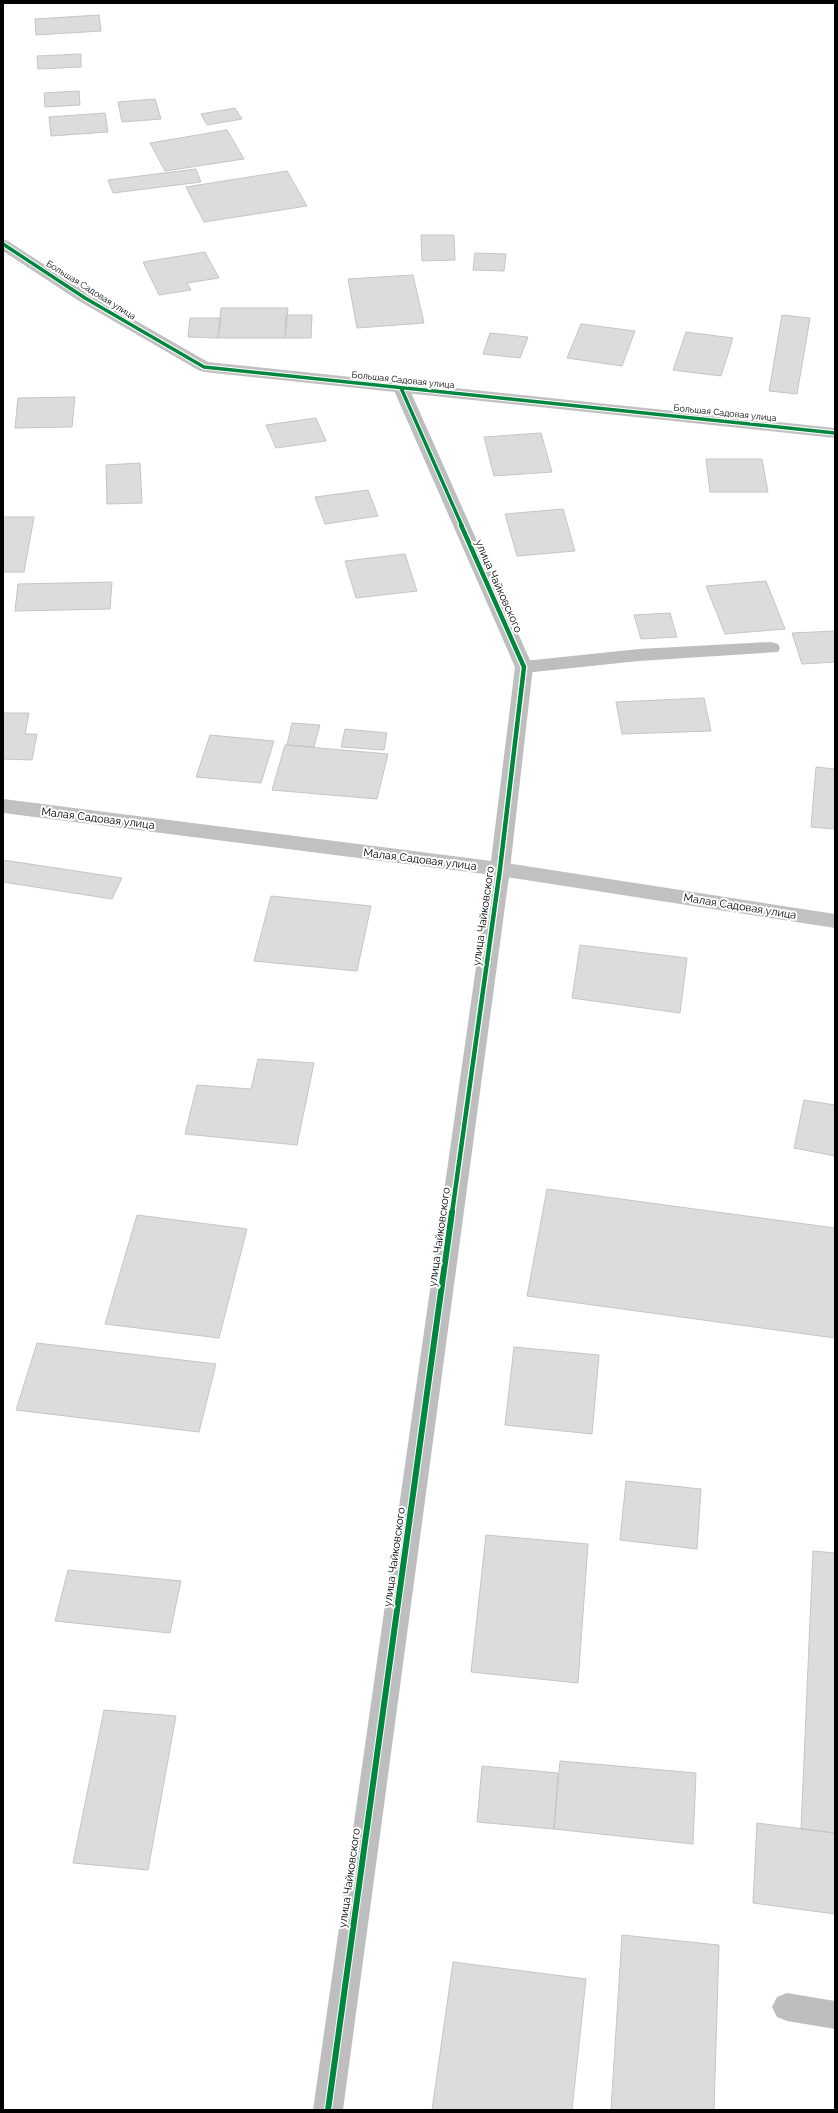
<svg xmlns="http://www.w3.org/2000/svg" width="838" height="2113" font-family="Raleway,sans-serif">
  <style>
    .building { fill: #dcdcdc; stroke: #c5c5c5 }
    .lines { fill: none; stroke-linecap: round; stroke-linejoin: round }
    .lane { fill: #bebebe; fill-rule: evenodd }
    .street { fill: #bebebe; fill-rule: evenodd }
    .secondary { fill: #c1c1c1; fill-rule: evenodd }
    .cycleway-far2-casing { stroke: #fff; stroke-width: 5.5 }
    .cycleway-far1-casing { stroke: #fff; stroke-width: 7 }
    .cycleway-casing { stroke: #fff; stroke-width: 8 }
    .cycleway-far2 { stroke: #00873e; stroke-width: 3.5 }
    .cycleway-far1 { stroke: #00873e; stroke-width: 4.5 }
    .cycleway { stroke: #00873e; stroke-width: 6 }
    .labels { text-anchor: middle; stroke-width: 4; stroke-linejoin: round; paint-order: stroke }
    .far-street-label { font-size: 9px; fill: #000; stroke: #fff }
    .street-label { font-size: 11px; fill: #000; stroke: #fff }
  </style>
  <rect width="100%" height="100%" fill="#fff"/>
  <path class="building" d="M99,15l2,16 -65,4 -1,-16z
    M81,54v13l-43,2 -1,-13z
    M79,91l1,14 -35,2 -1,-14z
    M155,99l6,20 -39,3 -4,-20z
    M235,108l7,11 -35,6 -6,-11z
    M105,113l3,19 -57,4 -2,-19z
    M227,130l17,29 -79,12 -15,-28z
    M196,169l5,13 -88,11 -5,-13z
    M287,171l20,35 -103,16 -18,-35z
    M421,235h33l1,25 -33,1z
    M205,252l14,26 -32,5 4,7 -32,5 -16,-33z
    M475,253l31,1 -2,17 -31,-1z
    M413,275l11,48 -67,5 -9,-49z
    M221,308h67l-3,30h-67z
    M286,315h26l-1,23h-26z
    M782,315l28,3 -13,76 -28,-3z
    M190,318h31l-3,20 -30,-1z
    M581,324l54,7 -13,35 -55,-8z
    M686,332l47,6 -12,38 -48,-6z
    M490,333l38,4 -8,21 -37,-4z
    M75,397l-3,30 -57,1 3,-30z
    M316,418l10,23 -50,7 -10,-23z
    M541,433l11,39 -58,4 -10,-39z
    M706,459h56l6,33h-58z
    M140,463l2,40 -35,1 -1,-39z
    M368,490l10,26 -53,8 -10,-27z
    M563,509l12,42 -58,5 -12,-42z
    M3,517h31l-10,55h-21z
    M405,554l12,37 -61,7 -11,-37z
    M766,581l19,48 -60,5 -19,-48z
    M112,582l-2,27 -95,2 3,-27z
    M670,613l7,24 -36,2 -7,-24z
    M835,631v31l-33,2 -10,-31z
    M704,698l7,33 -89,3 -6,-32z
    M3,713h26l-4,21h12l-5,26 -29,-1z
    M292,723l28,2 -6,22 -27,-2z
    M345,729l42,4 -3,17 -43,-3z
    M210,735l64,6 -13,42 -65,-6z
    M285,745l103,9 -11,45 -105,-9z
    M816,767l19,2v60l-24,-2z
    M3,860l119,18 -10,21 -109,-17z
    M271,896l100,10 -14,65 -103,-10z
    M580,945l107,13 -7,55 -108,-15z
    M258,1059l56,4 -17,82 -112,-11 12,-49 54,4z
    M804,1100l31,5v51l-41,-8z
    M547,1189l288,39v110l-308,-42z
    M137,1215l110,14 -28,109 -114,-14z
    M37,1343l179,21 -17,68 -183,-22z
    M514,1347l85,8 -7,79 -87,-9z
    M626,1481l75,8 -4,60 -77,-9z
    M486,1535l102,9 -10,139 -107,-11z
    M813,1551l22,2v280l-34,-4z
    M68,1570l113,11 -11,52 -115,-12z
    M104,1710l72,6 -28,154 -75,-7z
    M560,1761l136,12 -3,71 -139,-15z
    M482,1766l76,7 -4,56 -77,-7z
    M757,1823l78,10v81l-82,-11z
    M622,1935l97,10 -5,165h-103z
    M453,1962l133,17 -14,131h-140z"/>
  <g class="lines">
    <path class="lane" d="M771,642l7,2 2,4 -2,4 -139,9 -115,12 -7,-2 -2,-4 2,-4 7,-2 115,-12z
      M787,1993l48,8v28l-48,-8 -10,-4 -5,-10 5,-10z"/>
    <path class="street" d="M401,383l6,1 2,4 124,279 -23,202 -167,1241h-30l177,-1241 25,-202 -122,-279 2,-4z"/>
    <path class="secondary" d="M3,239l5,2 83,54 117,67 627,66v10l-631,-66 -6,-2 -119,-69 -76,-50z
      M3,799l497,63 335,52v14l-335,-52 -497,-63z"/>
    <g class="cycleway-far2-casing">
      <path id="cycleway-far2" d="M3,244l82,54 119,69 631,66
        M401,388l61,138"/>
    </g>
    <g class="cycleway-far1-casing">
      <path id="cycleway-far1" d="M452,1213l48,-344 24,-202 -63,-142"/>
    </g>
    <g class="cycleway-casing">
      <path id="cycleway" d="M328,2110l124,-898"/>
    </g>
    <use href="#cycleway-far2" class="cycleway-far2"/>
    <use href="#cycleway-far1" class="cycleway-far1"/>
    <use href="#cycleway" class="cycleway"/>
  </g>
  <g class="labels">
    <g class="far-street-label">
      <text transform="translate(91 290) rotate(32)" y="3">Большая Садовая улица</text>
      <text transform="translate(403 380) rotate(6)" y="3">Большая Садовая улица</text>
      <text transform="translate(725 413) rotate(6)" y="3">Большая Садовая улица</text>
    </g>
    <g class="street-label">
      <text transform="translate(499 586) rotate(66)" y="4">улица Чайковского</text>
      <text transform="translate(98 818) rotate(7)" y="4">Малая Садовая улица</text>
      <text transform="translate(420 859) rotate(7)" y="4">Малая Садовая улица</text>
      <text transform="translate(740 906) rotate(9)" y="4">Малая Садовая улица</text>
      <text transform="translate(483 916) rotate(-82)" y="4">улица Чайковского</text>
      <text transform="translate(439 1237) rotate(-82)" y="4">улица Чайковского</text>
      <text transform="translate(394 1557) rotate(-82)" y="4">улица Чайковского</text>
      <text transform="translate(349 1878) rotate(-82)" y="4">улица Чайковского</text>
    </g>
  </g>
  <rect width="838" height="2113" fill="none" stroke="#000000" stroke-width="8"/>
</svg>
